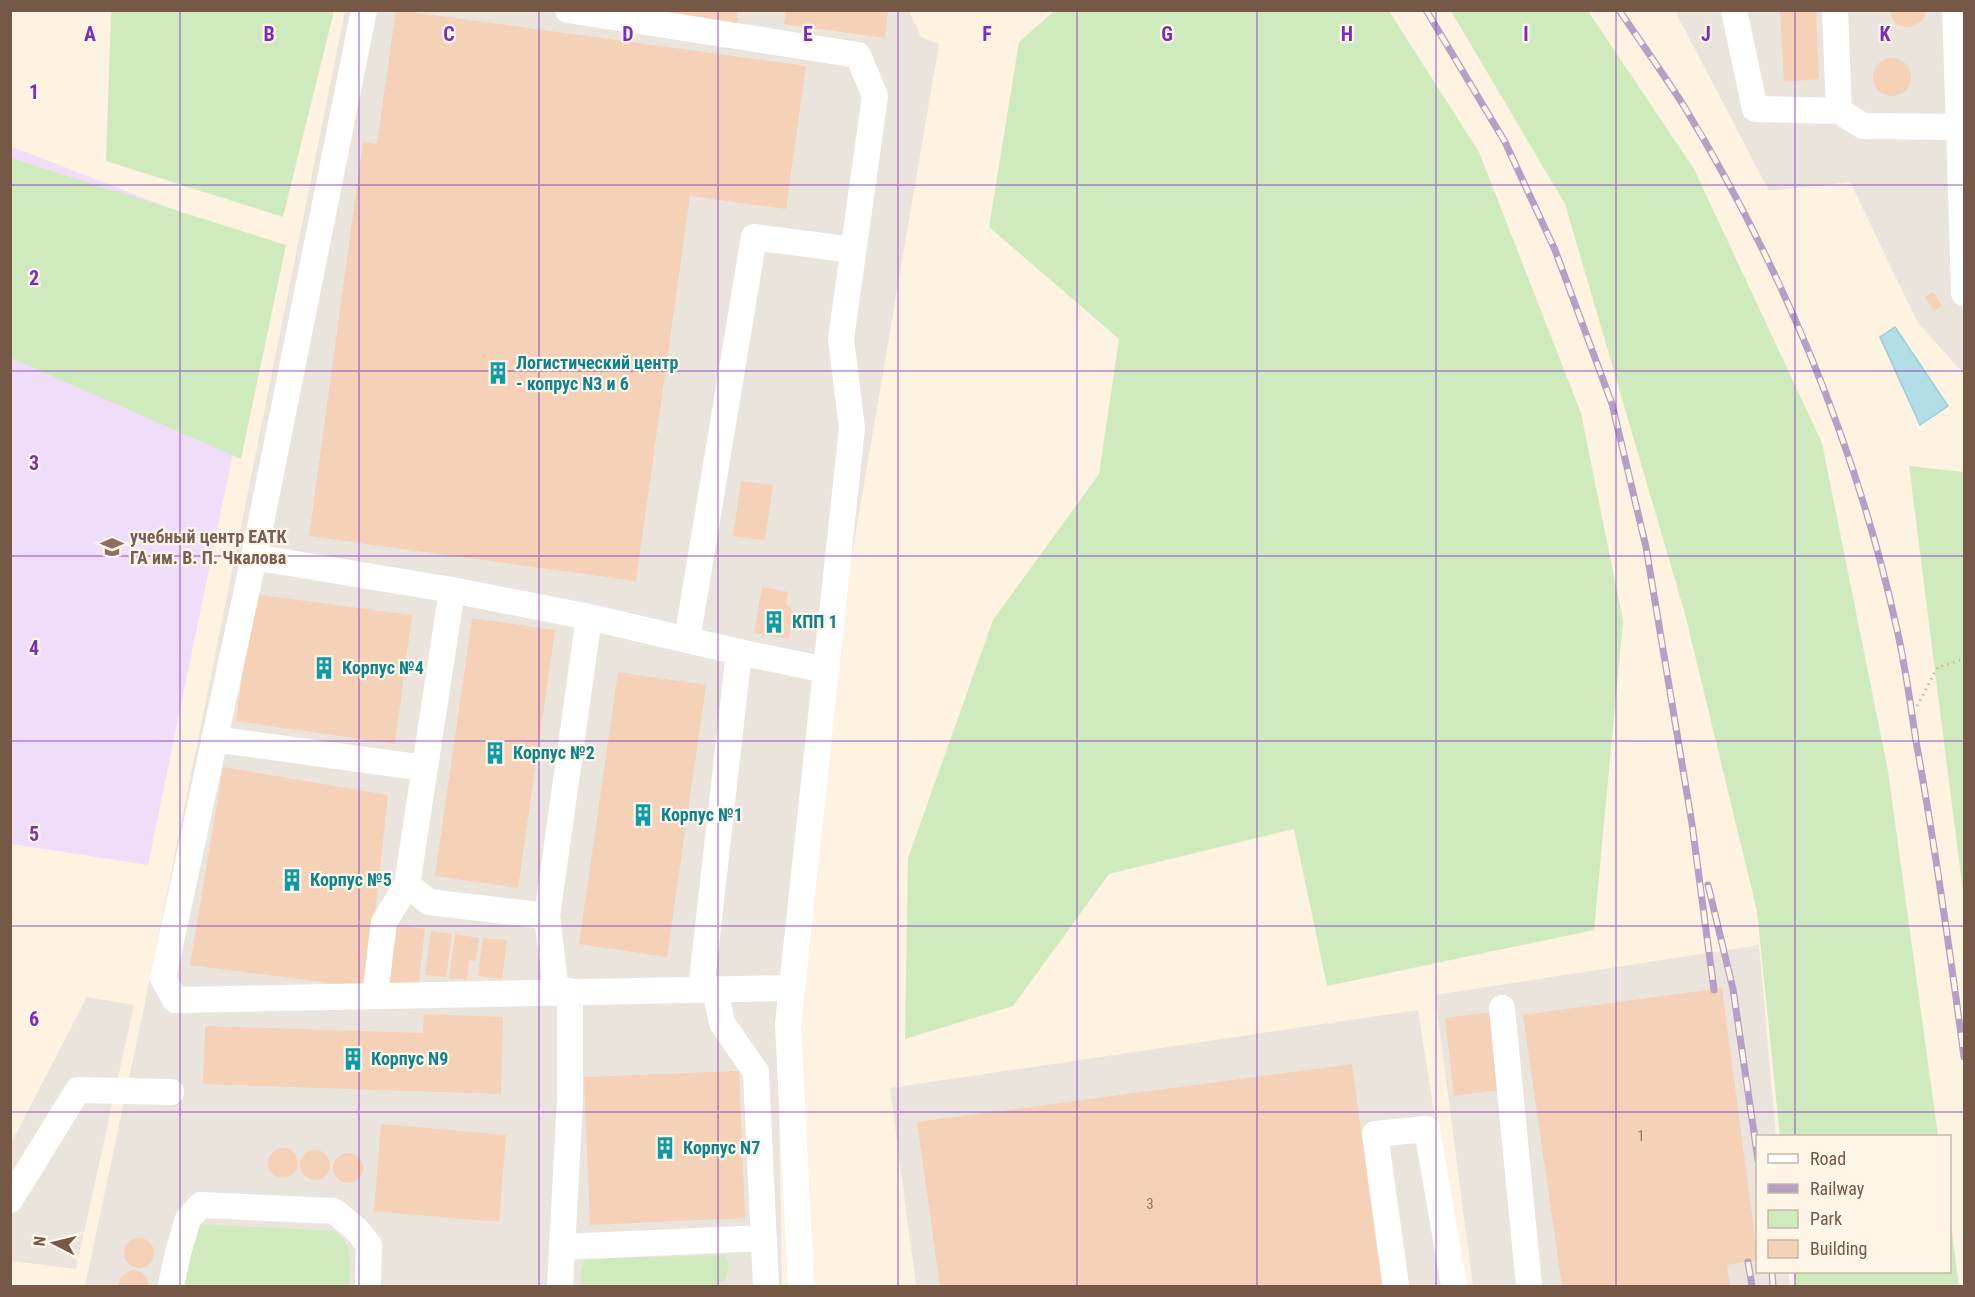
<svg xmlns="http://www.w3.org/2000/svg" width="1975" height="1297" font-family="'Roboto Condensed',sans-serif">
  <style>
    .industrial { fill: #ebe4dc }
    .education { fill: #f0ddf9 }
    .green { fill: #cfebbe }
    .water { fill: #b4dee7; stroke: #9aced9; stroke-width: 1.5 }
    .building { fill: #f4d1b7 }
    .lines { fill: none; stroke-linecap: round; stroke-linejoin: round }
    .path { stroke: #d8b49a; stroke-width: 3; stroke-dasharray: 1.5 4.5; stroke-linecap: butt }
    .minor { stroke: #fff; stroke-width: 26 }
    .rail-casing { stroke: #b59fc6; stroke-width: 7 }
    .rail { stroke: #fff6e7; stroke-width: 4.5; stroke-dasharray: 14; stroke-linecap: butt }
    .grid { fill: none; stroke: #7b2cbf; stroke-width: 1.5; stroke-opacity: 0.55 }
    .labels { text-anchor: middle; stroke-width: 4.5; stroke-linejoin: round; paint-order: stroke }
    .number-label { font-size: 15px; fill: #957662 }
    .culture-label { font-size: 18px; font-weight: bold; fill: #0d838f; stroke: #fff6e7; text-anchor: start }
    .education-label { font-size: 18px; font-weight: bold; fill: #785e54; stroke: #fff6e7; text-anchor: start }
    .grid-label { font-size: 20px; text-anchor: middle; font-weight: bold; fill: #7b2cbf; stroke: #fff6e7; stroke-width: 4.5; stroke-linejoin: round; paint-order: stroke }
  </style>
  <rect width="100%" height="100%" fill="#fdf3e0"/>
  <path class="industrial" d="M345,11h564l12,26 18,7 -162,951 5,291h-697l58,-274z
    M1675,11h289v363l-46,-51 -68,-141 -81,9z
    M1759,945l17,191h-18v136h30l2,14h-317l-38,-291z
    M87,997l47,8 -58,264 -65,-8v-118z
    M1418,1010l43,276h-545l-26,-198z"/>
  <path class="education" d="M10,146l265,103 -127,616 -137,-21z"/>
  <path class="green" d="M111,11h223l-51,206 -177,-56z
    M1054,11h335l90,141 102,261 42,208 -29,309 -267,56 -33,-157 -185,45 -96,132 -108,33 3,-181 85,-238 106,-146 20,-135 -130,-112 30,-185z
    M1451,11h137l106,158 128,274 66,328 50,365h-158l-23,-225 -72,-297 -120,-410z
    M11,158l275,87 -45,214 -230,-101z
    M1909,466l55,6v428z
    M1950,1217l9,69h-163l-2,-14h156z
    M200,1224l133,7c22,11 16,34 16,55h-171z
    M726,1255l3,9 -3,15 -10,6 -130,1 -3,-1 -3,-10 5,-16z"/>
  <path class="water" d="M1895,327l53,79 -28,19 -40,-88z"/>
  <path class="building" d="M396,10l410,56 -20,143 -96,-13 -54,385 -327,-45 54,-394 14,2z
    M658,10h80l-1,13z
    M786,10h102l-3,28 -101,-14z
    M1780,10h36l3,69 -35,3z
    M1889,10h38l-5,11 -12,6 -13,-2 -4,-5z
    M1873 77a19 19 0 1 1 38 0a19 19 0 1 1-38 0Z
    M1933,292l9,14 -8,5 -9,-14z
    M741,481l32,4 -8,55 -32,-4z
    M762,587l26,5 -2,11 7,8 -4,28 -35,-6z
    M253,594l159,21 -17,129 -159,-23z
    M472,618l83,12 -37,258 -83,-12z
    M618,672l88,13 -39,272 -88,-13z
    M223,767l165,28 -21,193 -177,-23z
    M392,925l33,4 -7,60 -33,-4z
    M431,931l21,3 -6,43 -21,-2z
    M455,934l24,4 -3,23 -7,-1 -2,20 -18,-2z
    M483,938l24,2 -5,39 -24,-3z
    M1722,988l36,272 -31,5 3,21h-168l-39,-271z
    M1493,1012l9,78 -48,6 -9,-78z
    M424,1014l79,3 -2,77 -298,-10 2,-58 218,7z
    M1352,1064l30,222h-442l-23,-164z
    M739,1071l6,147 -155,7 -6,-148z
    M381,1124l125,11 -7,87 -125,-11z
    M268 1163a15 15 0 1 1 30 0a15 15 0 1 1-30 0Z
    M300 1165a15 15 0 1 1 30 0a15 15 0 1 1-30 0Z
    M333 1168a15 15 0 1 1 30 0a15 15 0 1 1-30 0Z
    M124 1253a15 15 0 1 1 30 0a15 15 0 1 1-30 0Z
    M134,1270l9,3 5,8 1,5h-31l3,-9 8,-6z"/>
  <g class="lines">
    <path class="path" d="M1917,706l21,-39 26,-8"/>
    <path class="minor" d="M364,10l-110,547 -91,421 12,22 617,-12
      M568,10l290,45 17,41 -34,243 11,89 -64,596 13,262
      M1734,10l21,99 84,2 24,15 96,1 5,166
      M1835,10l4,101
      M1955,10l4,117
      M254,557l198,33
      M687,640l67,-403 99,13
      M214,739l210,29
      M547,916l-118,-14 -22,-17 45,-295 137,27
      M701,989l38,-337 87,18
      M715,989l7,34 34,49 10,214
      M556,991l-9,-75 42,-299 150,35
      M375,995l9,-73 23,-37
      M1502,1008l27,278
      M10,1200l68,-110 93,2
      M562,1247l202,-9
      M171,1286l7,-33 10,-34 13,-14 133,6 23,19 12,15 -1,41
      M560,1286l10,-186v-109
      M1396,1286l-21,-152 52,-5 27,157"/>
    <g class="rail-casing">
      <path id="rail" d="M1426,10l79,132 50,108 57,154 34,143 46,277 22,166
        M1619,10c21,31 43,62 63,93 98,160 173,339 214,522 9,38 14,77 20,116 19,105 34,210 48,316
        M1708,885l25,104 25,171
        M1748,1262l4,24
        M1772,1272l1,14"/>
    </g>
    <use href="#rail" class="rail"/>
  </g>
  <path class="grid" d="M180,10v1276M359,10v1276M539,10v1276M718,10v1276M898,10v1276M1077,10v1276M1257,10v1276M1436,10v1276M1616,10v1276M1795,10v1126M10,185h1954M10,371h1954M10,556h1954M10,741h1954M10,926h1954M10,1112h1954M1795,1272v14"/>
  <defs>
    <g id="building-bare" transform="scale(1.8)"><path d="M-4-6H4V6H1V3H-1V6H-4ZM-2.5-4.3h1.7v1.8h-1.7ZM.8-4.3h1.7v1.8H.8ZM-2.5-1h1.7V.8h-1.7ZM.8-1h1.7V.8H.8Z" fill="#0f9aa8" stroke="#fff6e7" stroke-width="2.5" paint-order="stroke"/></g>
    <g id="university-bare" transform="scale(1.8)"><path d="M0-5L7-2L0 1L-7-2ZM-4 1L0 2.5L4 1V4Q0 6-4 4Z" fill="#8d6e63" stroke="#fff6e7" stroke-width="2.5" paint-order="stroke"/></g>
  </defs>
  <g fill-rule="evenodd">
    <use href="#building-bare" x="498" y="373"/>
    <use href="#university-bare" x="112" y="547"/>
    <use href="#building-bare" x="774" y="622"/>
    <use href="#building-bare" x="324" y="668"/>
    <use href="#building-bare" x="495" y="753"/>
    <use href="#building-bare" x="643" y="815"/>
    <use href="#building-bare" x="292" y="880"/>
    <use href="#building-bare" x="353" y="1059"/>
    <use href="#building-bare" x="665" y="1148"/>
  </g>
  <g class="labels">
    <g class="number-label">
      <text x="1641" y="1141">1</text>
      <text x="1150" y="1209">3</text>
    </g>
    <g class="culture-label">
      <text x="516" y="369">Логистический центр<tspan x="516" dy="21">- копрус N3 и 6</tspan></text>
      <text x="792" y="628">КПП 1</text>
      <text x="342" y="674">Корпус №4</text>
      <text x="513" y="759">Корпус №2</text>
      <text x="661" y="821">Корпус №1</text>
      <text x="310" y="886">Корпус №5</text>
      <text x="371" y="1065">Корпус N9</text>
      <text x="683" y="1154">Корпус N7</text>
    </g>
    <g class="education-label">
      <text x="130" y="543">учебный центр ЕАТК<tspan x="130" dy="21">ГА им. В. П. Чкалова</tspan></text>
    </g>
  </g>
  <g class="grid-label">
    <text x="90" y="41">A</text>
    <text x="269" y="41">B</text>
    <text x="449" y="41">C</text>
    <text x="628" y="41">D</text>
    <text x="808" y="41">E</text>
    <text x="987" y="41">F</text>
    <text x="1167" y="41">G</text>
    <text x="1347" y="41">H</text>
    <text x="1526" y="41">I</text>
    <text x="1706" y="41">J</text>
    <text x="1885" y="41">K</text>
    <text x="34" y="99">1</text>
    <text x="34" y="285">2</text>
    <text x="34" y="470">3</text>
    <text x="34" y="655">4</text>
    <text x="34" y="841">5</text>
    <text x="34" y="1026">6</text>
  </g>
  <rect width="1975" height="1297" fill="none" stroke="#755846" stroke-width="24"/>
  <rect x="1756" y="1135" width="195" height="138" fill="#fff6e7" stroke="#c8b7a7" stroke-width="1.5"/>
  <rect x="1768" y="1154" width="30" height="9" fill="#ffffff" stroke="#c8b7a7" stroke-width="1.5"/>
  <text x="1810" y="1165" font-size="18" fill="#755846">Road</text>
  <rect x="1768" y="1184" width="30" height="9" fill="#b59fc6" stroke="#c8b7a7" stroke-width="1.5"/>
  <text x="1810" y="1195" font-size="18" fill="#755846">Railway</text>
  <rect x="1768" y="1210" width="30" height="18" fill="#cfebbe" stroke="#c8b7a7" stroke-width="1.5"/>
  <text x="1810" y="1225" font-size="18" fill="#755846">Park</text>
  <rect x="1768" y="1240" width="30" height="18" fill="#f4d1b7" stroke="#c8b7a7" stroke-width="1.5"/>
  <text x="1810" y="1255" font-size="18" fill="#755846">Building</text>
  <g transform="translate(54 1243) rotate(277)" stroke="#fff6e7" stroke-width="4.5" paint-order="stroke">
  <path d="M0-4.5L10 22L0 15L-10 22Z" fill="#755846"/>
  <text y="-9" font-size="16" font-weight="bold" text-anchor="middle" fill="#755846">N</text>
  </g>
</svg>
